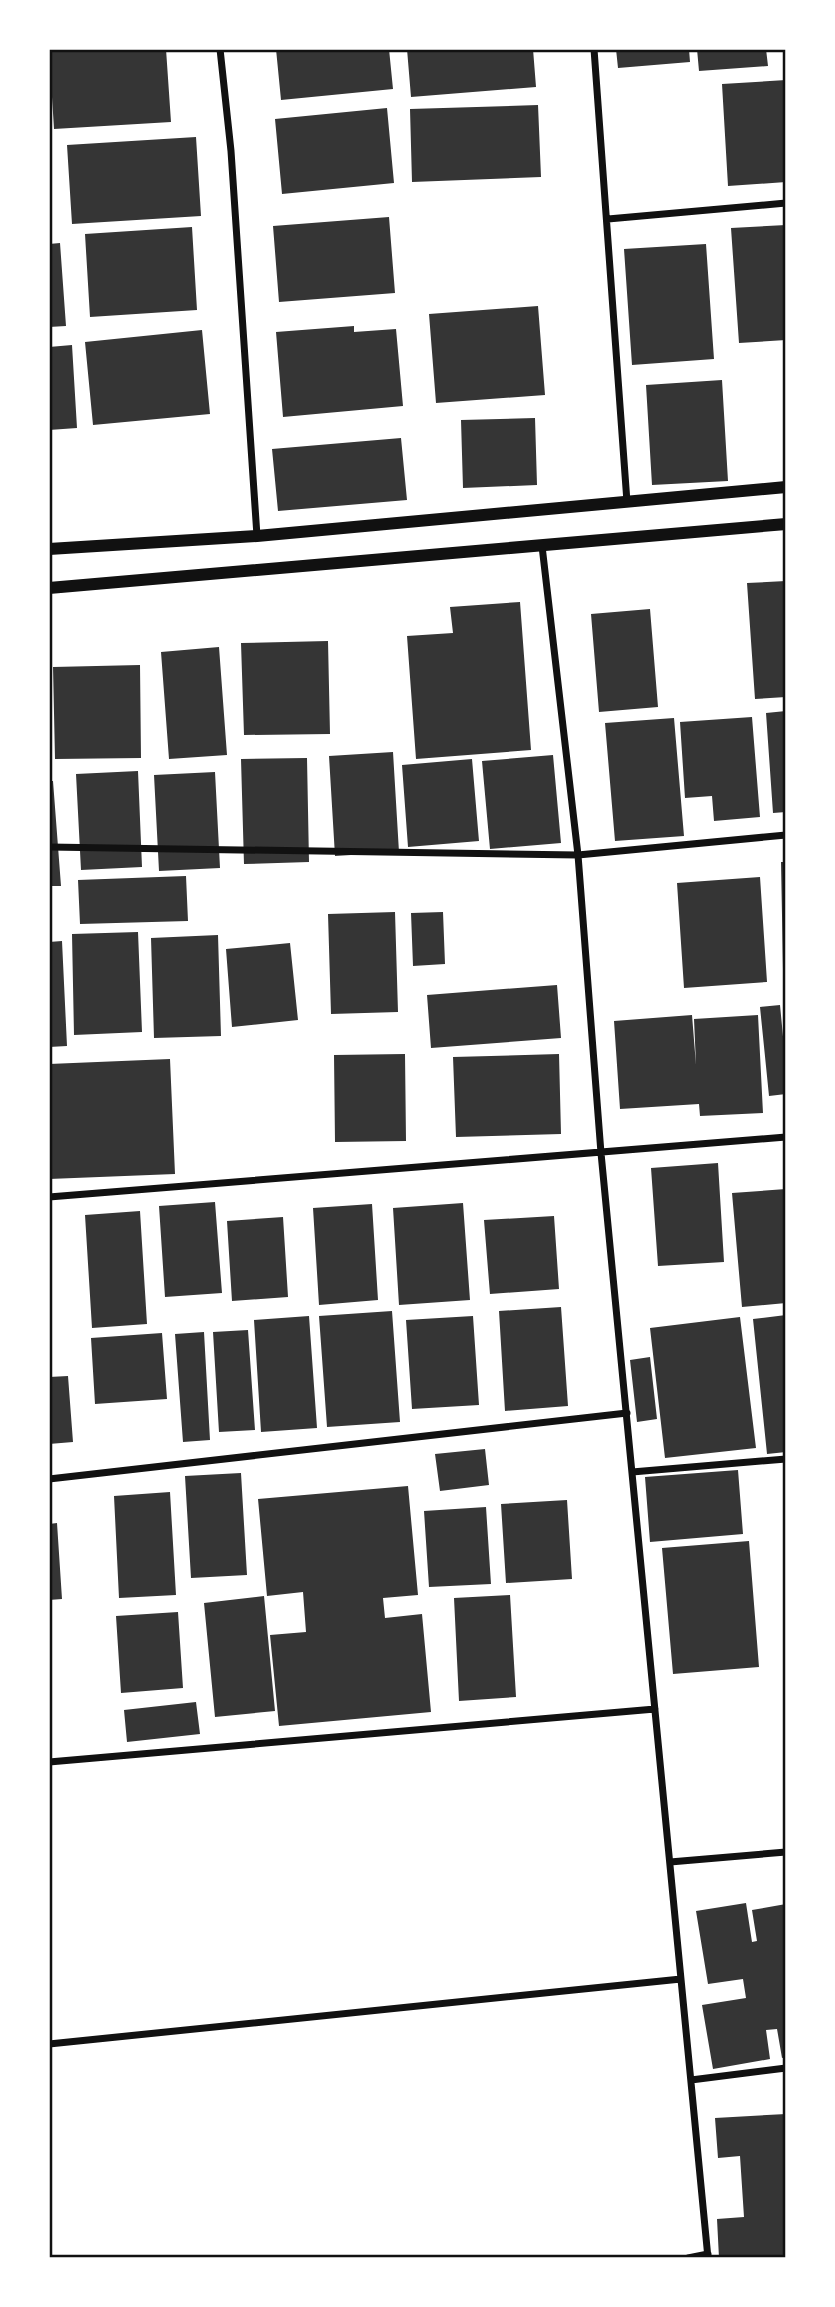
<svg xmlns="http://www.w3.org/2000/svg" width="835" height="2307" font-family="Roboto,sans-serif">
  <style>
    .building { fill: #353535 }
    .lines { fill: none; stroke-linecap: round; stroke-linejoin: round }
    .minor { stroke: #111; stroke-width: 7 }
    .tertiary { stroke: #111; stroke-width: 12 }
    .neatline { fill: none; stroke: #111; stroke-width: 2.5 }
  </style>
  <rect width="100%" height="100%" fill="#fff"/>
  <path class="building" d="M49,49h117l5,73 -117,7z
    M276,49h113l4,40 -112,11z
    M407,49h126l3,38 -125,10z
    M616,49h73l1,13 -72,6z
    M697,49h69l2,17 -69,5z
    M786,80v102l-58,4 -6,-102z
    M538,105l3,72 -129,5 -2,-73z
    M387,108l7,75 -112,11 -7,-75z
    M196,137l5,79 -129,8 -5,-79z
    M389,217l6,76 -116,9 -6,-76z
    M786,225v115l-47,3 -8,-115z
    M192,227l5,83 -107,7 -5,-83z
    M60,243l6,83 -17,1v-83z
    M706,244l8,115 -82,6 -8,-116z
    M538,306l7,89 -109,8 -7,-89z
    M354,326v6l42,-3 7,77 -120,11 -7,-85z
    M202,330l8,84 -117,11 -8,-83z
    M72,345l5,83 -28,2v-83z
    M722,380l6,101 -76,4 -6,-100z
    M535,418l2,67 -74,3 -2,-68z
    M401,438l6,62 -129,11 -6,-62z
    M786,581v116l-31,2 -8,-116z
    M520,602l11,148 -115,9 -9,-123 46,-3 -3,-26z
    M650,609l8,98 -59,5 -8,-98z
    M328,641l2,93 -86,1 -3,-92z
    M219,647l8,108 -58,4 -8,-107z
    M140,665l1,93 -86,1 -2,-92z
    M786,711v101l-13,1 -7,-100z
    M752,717l8,100 -46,4 -2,-25 -27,2 -5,-76z
    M674,718l10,118 -69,5 -10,-118z
    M393,752l6,100 -64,4 -6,-100z
    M553,755l8,88 -71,6 -8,-88z
    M307,758l2,104 -65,2 -3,-105z
    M472,759l7,82 -71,6 -6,-82z
    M138,771l4,96 -61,3 -5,-96z
    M215,772l5,96 -61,3 -5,-96z
    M49,781h4l8,105h-12z
    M781,862h5v107h-3z
    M186,876l2,45 -108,3 -2,-44z
    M760,877l7,105 -83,6 -7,-105z
    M395,912l3,100 -67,2 -3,-100z
    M443,912l2,52 -32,2 -2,-53z
    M138,932l4,100 -68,3 -2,-101z
    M218,935l3,101 -67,2 -3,-100z
    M62,941l5,105 -18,1v-105z
    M290,943l8,77 -66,7 -6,-78z
    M557,985l4,53 -130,10 -4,-53z
    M780,1005l6,63v26l-17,2 -9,-89z
    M692,1015l4,50 -2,-46 64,-4 5,98 -63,3 -1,-12 -79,5 -6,-88z
    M405,1054l1,87 -71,1 -1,-87z
    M559,1054l2,80 -105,3 -3,-80z
    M170,1059l5,115 -126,5v-115z
    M718,1163l6,99 -66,4 -7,-98z
    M786,1189v114l-44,4 -10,-114z
    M215,1202l7,91 -57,4 -6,-91z
    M463,1203l7,97 -71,5 -6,-97z
    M372,1204l6,96 -59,5 -6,-97z
    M140,1211l7,113 -55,4 -7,-113z
    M554,1216l5,73 -69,5 -6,-74z
    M283,1217l5,80 -56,4 -5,-80z
    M561,1307l7,99 -63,5 -6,-100z
    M392,1311l8,111 -73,5 -8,-111z
    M786,1315v137l-19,2 -14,-135z
    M309,1316l8,112 -56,4 -7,-112z
    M473,1316l6,89 -67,4 -6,-89z
    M740,1317l16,131 -91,10 -15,-130z
    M248,1330l7,100 -36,2 -6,-100z
    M204,1332l6,108 -27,2 -8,-108z
    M162,1333l5,66 -72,5 -4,-66z
    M650,1357l7,62 -20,3 -7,-62z
    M68,1376l5,66 -24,2v-67z
    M485,1449l4,36 -49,6 -5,-37z
    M738,1470l5,64 -93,8 -5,-65z
    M241,1473l6,102 -56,3 -6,-102z
    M408,1486l10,109 -35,3 2,20 37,-4 9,98 -152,14 -9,-91 36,-3 -3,-40 -36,4 -9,-97z
    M170,1492l6,103 -57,3 -5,-102z
    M567,1500l5,79 -66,4 -5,-79z
    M486,1507l5,77 -62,3 -5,-76z
    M57,1523l5,76 -13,1v-76z
    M749,1541l10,126 -86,7 -11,-126z
    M510,1595l6,102 -57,4 -5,-103z
    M264,1596l11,115 -60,6 -11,-114z
    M178,1612l5,76 -62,5 -5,-77z
    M196,1702l4,32 -73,8 -3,-32z
    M746,1903l6,39 5,-1 -5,-31 34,-6v76l-3,1 3,9v67l-4,1 -5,-29 -11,1 4,29 -57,10 -11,-64 44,-7 -3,-19 -35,5 -12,-73z
    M786,2114v144h-67l-2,-39 27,-2 -4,-61 -22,2 -3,-40z"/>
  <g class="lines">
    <path class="minor" d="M220,49l11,102 26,385
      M594,49l33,453
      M608,219l178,-16
      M542,546l36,309 23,298 107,1105
      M49,847l529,8 208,-20
      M49,1197l737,-60
      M632,1472l154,-13
      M49,1479l578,-66
      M49,1762l606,-53
      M670,1862l116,-10
      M49,2044l632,-65
      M691,2080l95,-12
      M688,2258l20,-4"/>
    <path class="tertiary" d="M49,549l208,-13 529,-49
      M49,588l737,-64"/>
  </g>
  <rect width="835" height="2307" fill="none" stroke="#ffffff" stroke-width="102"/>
  <rect x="51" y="51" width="733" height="2205" class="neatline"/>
</svg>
